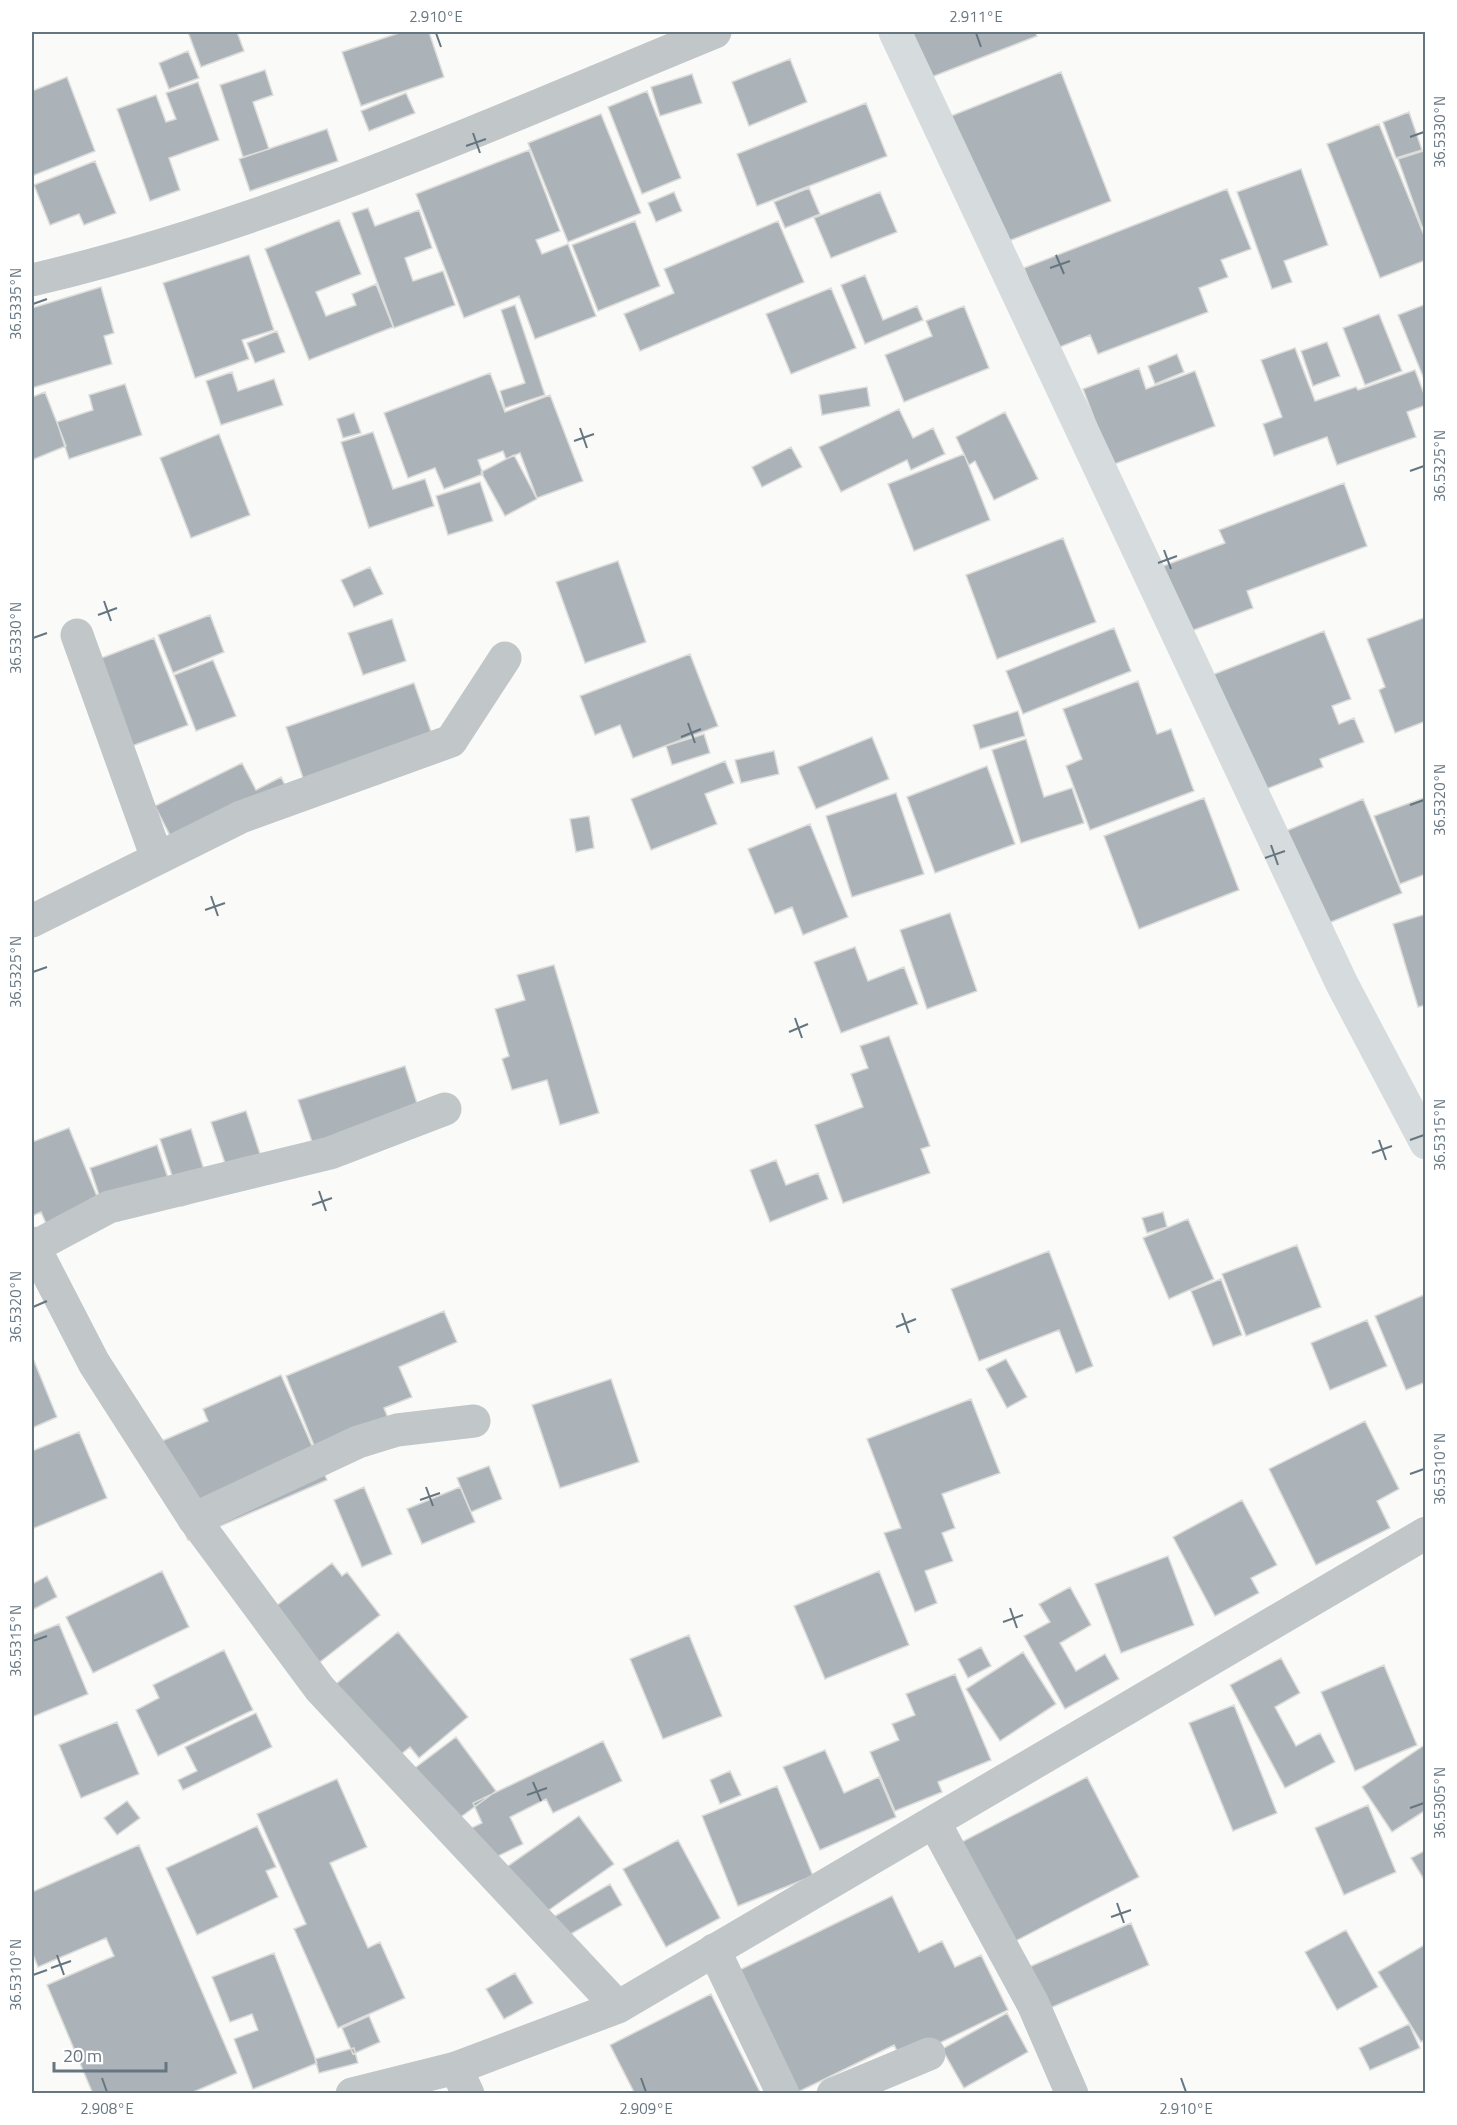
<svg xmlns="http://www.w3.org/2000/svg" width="1457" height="2125" font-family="'Titillium Web',sans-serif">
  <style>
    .building { fill: #abb3b8; stroke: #dcdcda; stroke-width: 1.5 }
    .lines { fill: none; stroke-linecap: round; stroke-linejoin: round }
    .minor { stroke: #c1c6c9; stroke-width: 33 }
    .tertiary { stroke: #c1c6c9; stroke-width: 33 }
    .secondary { stroke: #d6dbde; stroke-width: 33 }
    .ticks { fill: none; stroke: #667681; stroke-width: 2 }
    .neatline { fill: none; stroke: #667681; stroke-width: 2 }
    .ticks-label { font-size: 15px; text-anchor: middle; fill: #667681 }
  </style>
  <rect width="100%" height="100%" fill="#fafaf8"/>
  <path class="building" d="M188,32h49l7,19 -43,16z
    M402,32h27l15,45 -83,29 -19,-54z
    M911,32h124l2,4 -108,42z
    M188,51l11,27 -30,11 -10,-26z
    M790,59l17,43 -58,24 -17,-44z
    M265,70l8,25 -20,7 16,47 -26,8 -23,-72z
    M1061,72l50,129 -110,43 -50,-128z
    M692,74l10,29 -42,13 -9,-29z
    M67,77l28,74 -63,25v-85z
    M198,82l21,58 -50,18 11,32 -30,11 -33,-92 39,-14 10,27 10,-3 -10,-26z
    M647,91l34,87 -39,16 -34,-87z
    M406,93l9,20 -46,18 -8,-20z
    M866,103l21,53 -130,50 -20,-52z
    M1409,112l13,38 -26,8 -13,-36z
    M601,114l40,99 -73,29 -40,-99z
    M1379,124l47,116v20l-46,18 -53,-134z
    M327,129l11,32 -88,30 -11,-32z
    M529,150l31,81 -24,9 6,14 26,-10 28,72 -61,23 -16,-43 -55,22 -48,-124z
    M1426,150v76l-4,1 -24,-68z
    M95,161l21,52 -32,12 -5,-11 -29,11 -16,-40z
    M1301,169l27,76 -44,16 8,21 -20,7 -35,-97z
    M809,188l11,26 -35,14 -11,-26z
    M1227,189l24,60 -30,11 7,17 -29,11 9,24 -110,42 -8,-19 -35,14 -31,-81z
    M674,192l8,19 -26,11 -8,-19z
    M880,192l17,40 -66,26 -17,-40z
    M368,208l7,18 44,-16 13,38 -27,10 8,23 30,-10 12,34 -61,23 -42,-115z
    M339,220l22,54 -45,18 10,24 30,-11 -4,-11 24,-10 17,43 -84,33 -44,-111z
    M635,221l25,65 -62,25 -26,-66z
    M778,221l26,61 -164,69 -16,-37 50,-21 -10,-24z
    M249,255l25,75 -32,10 7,19 -54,19 -32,-95z
    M865,275l18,45 34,-14 6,14 -58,24 -24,-59z
    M101,287l13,46 -10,3 8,28 -80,24v-80z
    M831,288l25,60 -65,26 -25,-60z
    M1426,304v80l-28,-69z
    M515,305l30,90 -40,13 -5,-17 25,-8 -24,-73z
    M964,306l25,62 -85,34 -19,-47 47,-19 -6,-15z
    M1379,314l23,57 -37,14 -22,-57z
    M277,331l8,21 -30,11 -8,-20z
    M1327,342l13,34 -27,10 -12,-35z
    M1295,348l20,53 41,-14 2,3 57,-20 11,29v6l-19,7 9,25 -79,28 -10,-28 -53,19 -11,-32 19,-7 -21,-57z
    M1177,354l7,18 -29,12 -7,-18z
    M1139,368l7,21 49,-18 20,55 -103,39 -29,-76z
    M232,372l6,19 36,-12 9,26 -62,20 -15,-44z
    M490,373l15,39 45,-17 33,86 -46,17 -17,-45 -14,6 -3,-8 -25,9 5,14 -39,15 -9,-21 -27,10 -24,-65z
    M125,384l17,51 -73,24 -12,-37 36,-12 -4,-15z
    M867,387l3,19 -48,9 -3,-20z
    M45,392l21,54 -34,14v-63z
    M899,409l14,29 20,-10 12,26 -34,16 -4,-10 -66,32 -22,-45z
    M1005,412l33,67 -44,21 -19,-39 -6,4 -13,-28z
    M354,413l7,20 -18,5 -6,-19z
    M373,432l20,57 32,-10 9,27 -65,22 -28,-86z
    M219,434l31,81 -59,23 -31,-80z
    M791,447l11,20 -40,20 -10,-20z
    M964,454l26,66 -76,31 -26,-67z
    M514,455l23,44 -32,17 -24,-44z
    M480,482l13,39 -45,14 -12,-39z
    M1344,483l23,63 -120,45 6,17 -89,33 -25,-66 86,-32 -6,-13z
    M1063,538l33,84 -99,37 -31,-84z
    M618,561l28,81 -61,21 -29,-81z
    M370,567l13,27 -29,13 -13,-27z
    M210,615l14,37 -51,21 -15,-38z
    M1426,617v104l-31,12 -16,-43 6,-3 -18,-48z
    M392,619l14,42 -43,14 -15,-42z
    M1114,628l17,43 -108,43 -17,-43z
    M1324,631l27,68 -19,7 7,18 15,-6 10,24 -44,17 3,8 -67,26 -49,-116z
    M154,638l34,87 -64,24 -33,-87z
    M690,654l28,72 -85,32 -13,-33 -25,10 -15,-39z
    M213,660l23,56 -40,15 -22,-56z
    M1138,681l19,53 14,-5 23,62 -104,39 -24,-64 16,-7 -19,-50z
    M414,683l26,74 -129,45 -25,-75z
    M1018,711l7,25 -45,13 -7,-24z
    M704,734l6,19 -38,12 -6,-19z
    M872,737l17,42 -73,30 -18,-42z
    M1026,739l18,58 28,-9 12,35 -63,20 -29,-93z
    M774,751l5,23 -38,9 -6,-23z
    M725,761l9,22 -29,11 12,30 -66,26 -20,-51z
    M242,763l14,27 25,-13 13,26 -112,56 -27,-53z
    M987,766l28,78 -80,29 -28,-76z
    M896,793l28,81 -72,23 -26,-81z
    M1426,797v77l-26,10 -26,-68z
    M1204,798l35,92 -100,39 -35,-93z
    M1363,799l39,94 -83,34 -38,-94z
    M589,816l5,32 -18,4 -6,-33z
    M810,824l38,93 -45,18 -11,-28 -17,7 -27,-65z
    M950,913l27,78 -50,18 -27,-79z
    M1426,914v91l-8,2 -25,-83z
    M855,947l13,34 36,-14 14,37 -77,29 -27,-71z
    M554,965l45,148 -39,12 -13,-45 -35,10 -10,-31 7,-3 -14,-47 30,-9 -8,-25z
    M889,1036l41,110 -9,3 9,24 -87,30 -28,-78 48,-18 -12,-33 17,-6 -8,-22z
    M405,1066l21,65 -112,17 -16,-48z
    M246,1111l22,67 -86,28 -22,-67 31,-10 14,44 21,-7 -15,-44z
    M69,1128l32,78 -53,22 -7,-16 -9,4v-74z
    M157,1145l17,51 -67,23 -17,-51z
    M776,1160l10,25 32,-12 10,26 -58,23 -20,-52z
    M1163,1212l4,15 -20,6 -5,-15z
    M1188,1219l26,60 -45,20 -26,-61z
    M1297,1245l24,62 -75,29 -24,-62z
    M1049,1251l44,115 -17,7 -17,-43 -80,31 -28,-72z
    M1221,1279l21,56 -29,11 -22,-55z
    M1426,1294v88l-20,8 -31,-74z
    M444,1311l13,31 -58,25 13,30 -28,11 12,30 -73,30 -37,-92z
    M1367,1320l20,46 -57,24 -19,-47z
    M32,1356l25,61 -25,11z
    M1006,1359l21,38 -20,11 -21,-39z
    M281,1375l46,105 -139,60 -40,-93 60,-26 -5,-12z
    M611,1379l28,83 -79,26 -28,-83z
    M971,1399l29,74 -58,21 13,34 -13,5 11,28 -28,10 12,32 -22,9 -31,-79 17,-5 -34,-89z
    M1365,1421l34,68 -22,12 13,27 -74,37 -47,-96z
    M79,1432l28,66 -75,31v-78z
    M489,1466l13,33 -31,13 -14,-34z
    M364,1487l28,67 -30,13 -28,-67z
    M460,1487l15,35 -53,22 -15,-35z
    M1242,1500l35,65 -26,13 8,15 -44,23 -42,-79z
    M1168,1556l26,69 -73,28 -26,-69z
    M332,1563l10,13 5,-4 33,43 -69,54 -44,-56z
    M162,1571l27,56 -96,46 -27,-56z
    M879,1571l30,74 -84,34 -31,-73z
    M47,1576l10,21 -25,13v-32l2,5z
    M1070,1587l21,38 -31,18 16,28 29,-17 14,25 -54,30 -41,-73 26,-14 -11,-18z
    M59,1624l29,70 -56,23v-82z
    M398,1632l70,85 -49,41 -9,-11 -25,20 -61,-73z
    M689,1635l33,81 -59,23 -33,-80z
    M981,1647l10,19 -23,12 -10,-19z
    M224,1650l29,60 -95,46 -22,-46 23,-12 -6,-13z
    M1023,1652l33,52 -56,37 -34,-52z
    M1281,1658l19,35 -25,14 21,39 24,-13 15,29 -50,26 -55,-103z
    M1384,1665l33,80 -62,26 -34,-79z
    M955,1674l36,86 -53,22 4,10 -47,19 -25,-59 29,-12 -7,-16 23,-9 -9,-21z
    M1234,1705l43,108 -44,18 -44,-108z
    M256,1713l16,34 -89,43 -5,-10 19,-9 -12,-24z
    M117,1722l22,52 -58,24 -22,-53z
    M456,1737l40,54 -57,42 -40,-53z
    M603,1741l19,40 -69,32 -7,-14 -36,18 13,27 -50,24 -16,-33 25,-12 -9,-20z
    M1423,1746l3,4v60l-34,22 -30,-45z
    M825,1750l19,43 35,-16 17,40 -76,33 -37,-83z
    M730,1771l11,24 -21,9 -10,-24z
    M1087,1777l52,100 -135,70 -52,-100z
    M337,1779l30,68 -37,16 38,85 12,-6 25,56 -67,30 -44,-99 12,-5 -49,-110z
    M777,1786l36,90 -75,30 -36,-90z
    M127,1801l13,17 -23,17 -13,-17z
    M1368,1805l28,67 -52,23 -29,-67z
    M579,1816l35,48 -82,58 -34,-49z
    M257,1826l19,41 -10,4 12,26 -81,38 -31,-67z
    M678,1840l42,78 -54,29 -43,-78z
    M139,1845l98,228 -48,21h-96l-46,-109 67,-29 -8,-18 -68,29 -6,-15v-60z
    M1426,1850v33l-15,-25z
    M610,1884l12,21 -60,34 -12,-20z
    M892,1896l27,56 23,-11 13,26 26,-12 27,55 -106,51 -8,-16 -100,49 -71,-116z
    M1131,1923l18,42 -108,47 -19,-42z
    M1346,1930l32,57 -41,23 -32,-58z
    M1426,1944v95l-5,3 -43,-70z
    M274,1953l43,110 -64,26 -19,-50 24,-9 -6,-16 -22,8 -18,-45z
    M515,1973l18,30 -29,16 -18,-30z
    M711,1994l50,100h-126l-25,-49z
    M1007,2013l21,39 -64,36 -22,-39z
    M369,2016l11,26 -27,12 -11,-26z
    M1409,2024l11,24 -50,22 -11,-22z
    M354,2048l4,15 -39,10 -4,-14z"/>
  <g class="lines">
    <path class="minor" d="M77,635l80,223
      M32,921l209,-104 210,-76 54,-83
      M34,1247l75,-40 221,-54 115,-44
      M194,1519l164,-77 39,-12 77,-9
      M934,1822l99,182 39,90
      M714,1950l69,144
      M456,2068l12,26
      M833,2094l96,-40"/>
    <path class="tertiary" d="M32,280c236,-55 459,-156 683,-248
      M32,1243l62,120 100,156 126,170 298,318
      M352,2094l104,-26 162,-61 808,-474"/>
    <path class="secondary" d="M895,32l447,952 84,159"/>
  </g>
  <path class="ticks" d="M436,33l5,14M976,33l5,14M473,133l7,20M1410,137l14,-5M466,146l20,-7M1056,255l8,19M1050,268l20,-7M33,304l14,-5M580,428l7,20M574,441l20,-7M1410,471l14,-5M1164,550l7,19M1158,563l19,-7M104,601l7,20M98,615l19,-7M33,638l14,-5M688,723l7,20M681,737l20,-8M1410,805l14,-5M1271,845l7,20M1265,858l20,-7M211,896l7,20M205,910l20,-7M33,972l14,-5M795,1018l7,20M789,1032l19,-8M1379,1140l7,20M1410,1140l14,-5M1372,1153l20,-7M319,1191l7,20M312,1205l20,-7M33,1307l14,-6M902,1313l7,20M896,1327l20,-8M1410,1474l14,-5M426,1487l7,19M420,1500l20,-7M1010,1608l7,20M1003,1622l20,-7M33,1641l14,-5M533,1782l8,19M527,1795l20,-7M1410,1808l14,-5M1117,1903l7,20M1111,1917l20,-7M57,1955l7,20M51,1968l20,-7M33,1975l14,-5M102,2078l5,14M641,2078l5,14M1181,2078l5,14"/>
  <rect width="1457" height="2125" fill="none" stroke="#ffffff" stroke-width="66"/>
  <path d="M54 2062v9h112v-9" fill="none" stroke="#667681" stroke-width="3"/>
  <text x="63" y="2062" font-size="18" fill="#667681" stroke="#ffffff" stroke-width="4.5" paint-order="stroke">20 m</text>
  <rect x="33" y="33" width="1391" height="2059" class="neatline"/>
  <g class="ticks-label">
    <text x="436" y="22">2.910°E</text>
    <text x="976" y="22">2.911°E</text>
    <text transform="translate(1440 132) rotate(-90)" y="5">36.5330°N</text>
    <text transform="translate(16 304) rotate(-90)" y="5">36.5335°N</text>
    <text transform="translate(1440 466) rotate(-90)" y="5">36.5325°N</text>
    <text transform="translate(16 638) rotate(-90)" y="5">36.5330°N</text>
    <text transform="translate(1440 800) rotate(-90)" y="5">36.5320°N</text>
    <text transform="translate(16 972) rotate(-90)" y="5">36.5325°N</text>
    <text transform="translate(1440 1135) rotate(-90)" y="5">36.5315°N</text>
    <text transform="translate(16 1307) rotate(-90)" y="5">36.5320°N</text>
    <text transform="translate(1440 1469) rotate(-90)" y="5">36.5310°N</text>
    <text transform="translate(16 1641) rotate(-90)" y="5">36.5315°N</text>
    <text transform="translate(1440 1803) rotate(-90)" y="5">36.5305°N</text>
    <text transform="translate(16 1975) rotate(-90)" y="5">36.5310°N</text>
    <text x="107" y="2114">2.908°E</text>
    <text x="646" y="2114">2.909°E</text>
    <text x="1186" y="2114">2.910°E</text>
  </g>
</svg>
